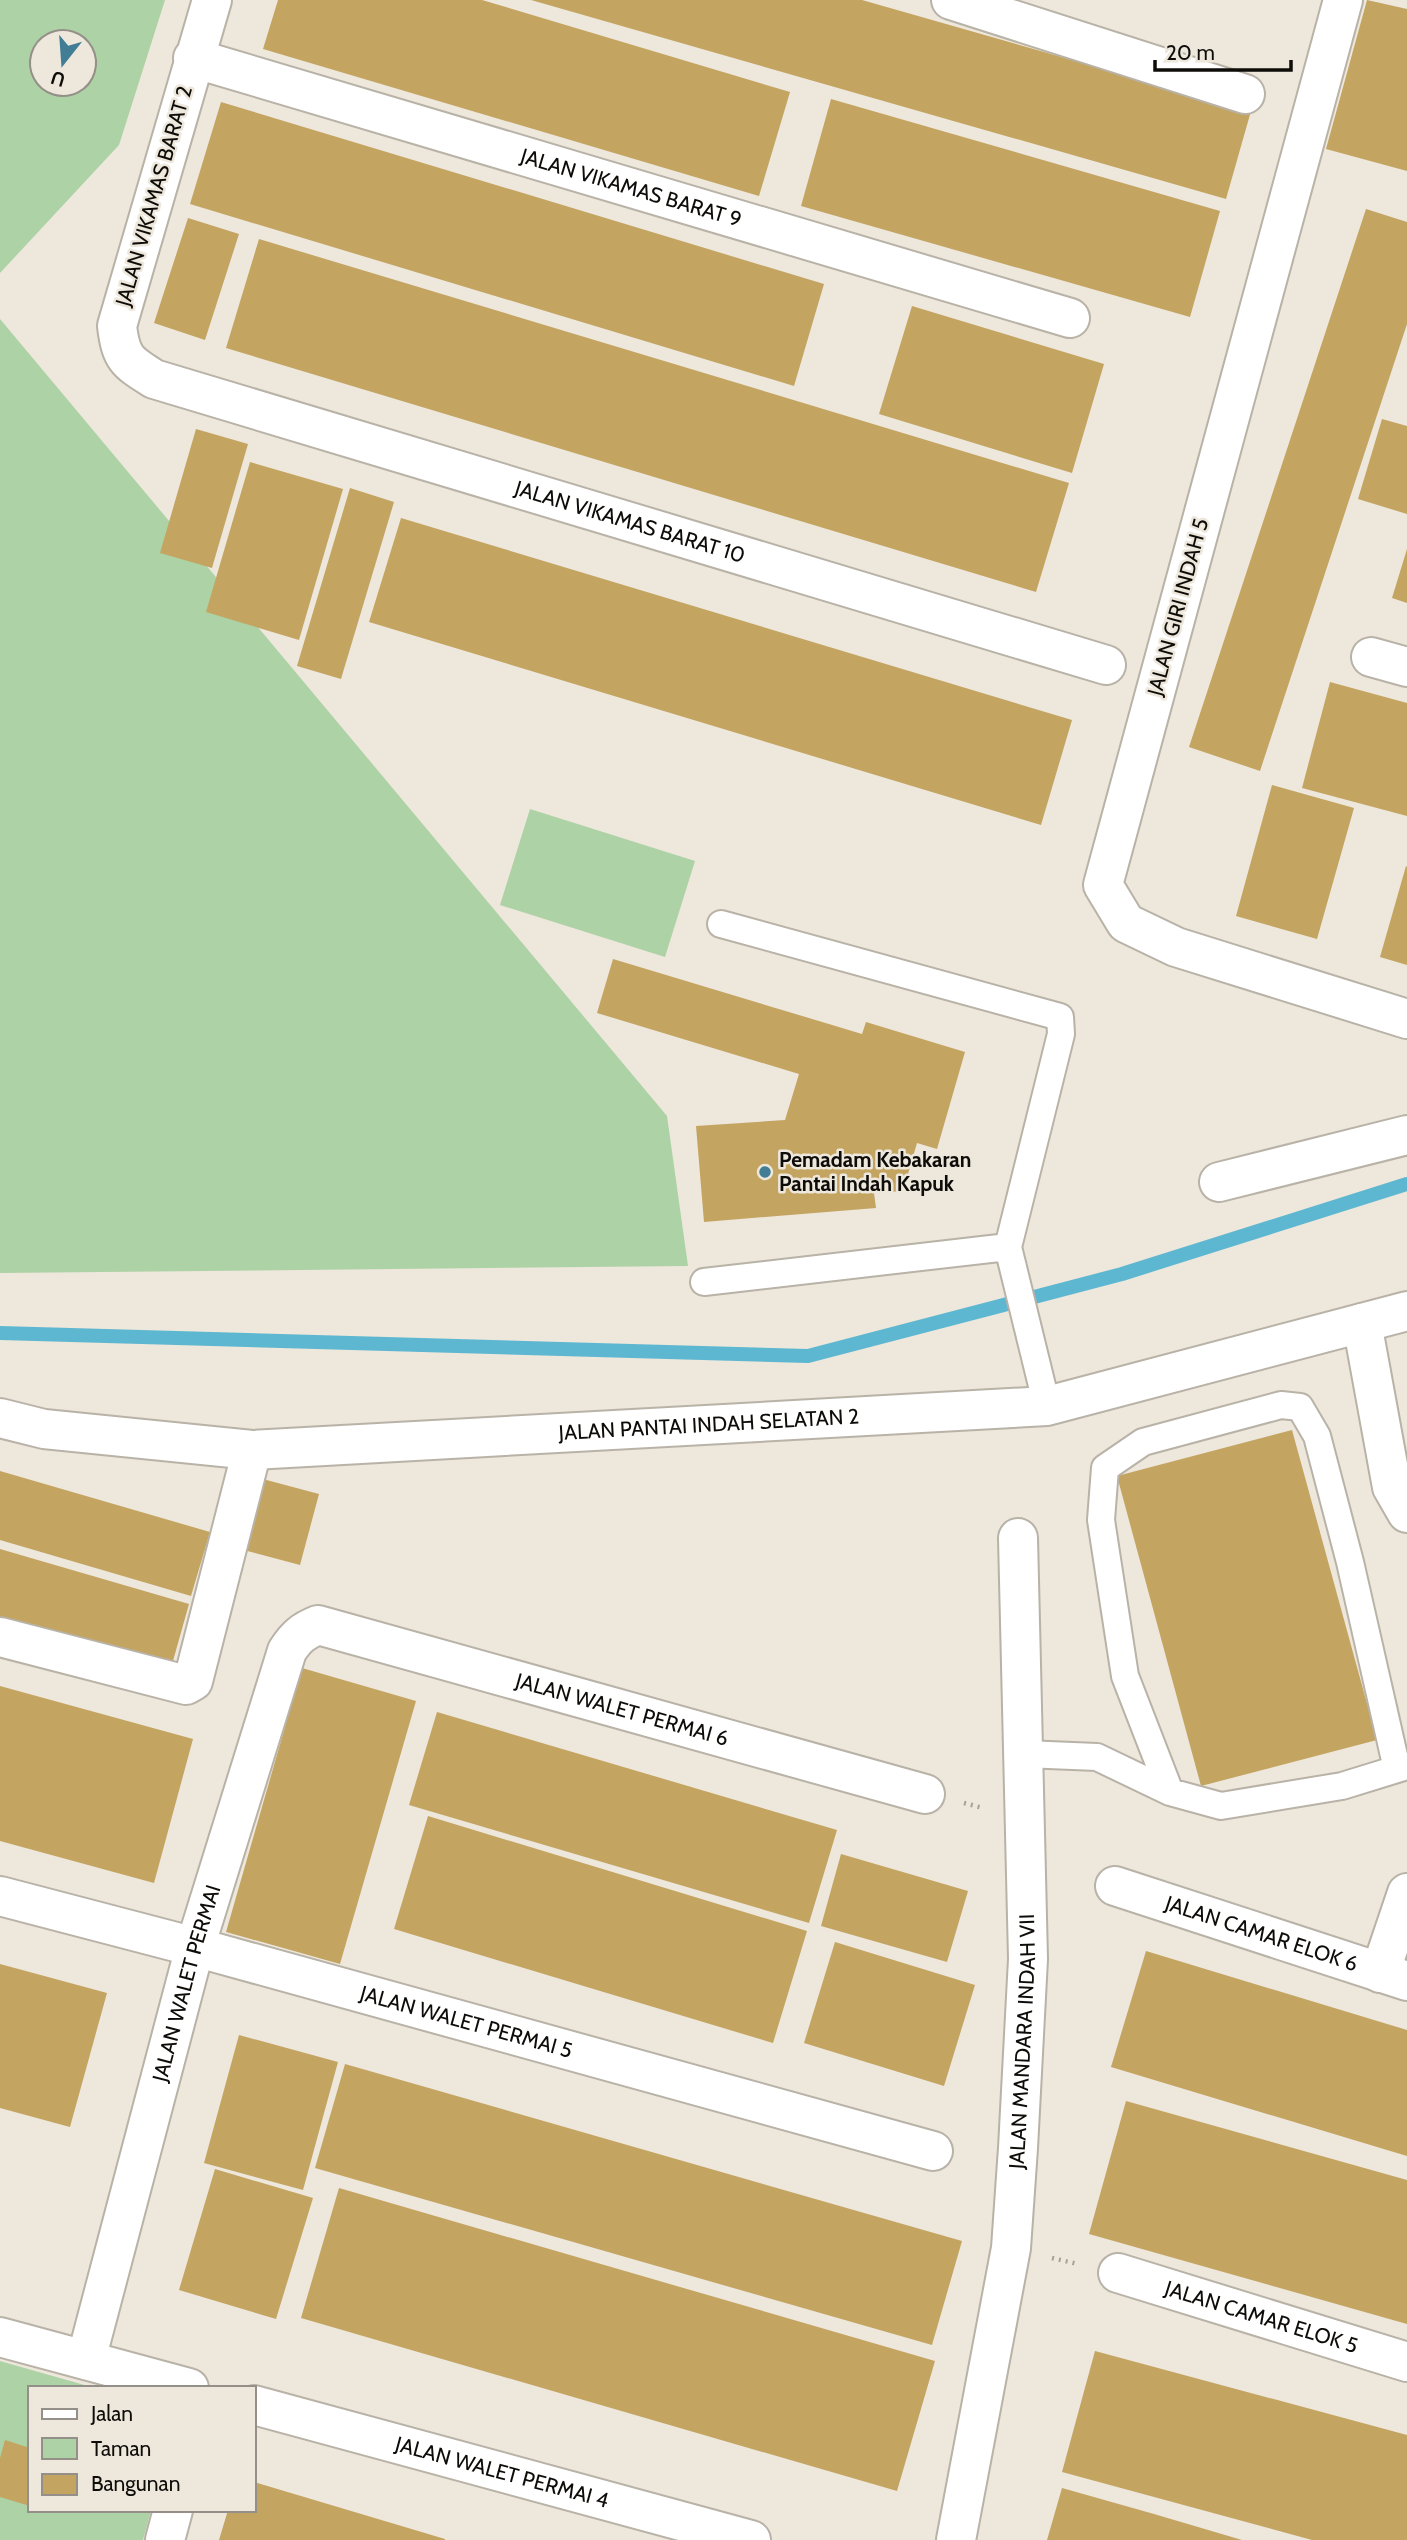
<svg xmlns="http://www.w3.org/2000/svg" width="1407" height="2540" font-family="Cabin,sans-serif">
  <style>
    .green { fill: #add2a5; fill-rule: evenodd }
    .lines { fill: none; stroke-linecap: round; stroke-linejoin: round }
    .stream { stroke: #5eb7d1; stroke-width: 14 }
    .building { fill: #c4a461 }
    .service-casing { stroke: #b8b2a7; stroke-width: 30 }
    .minor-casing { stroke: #b8b2a7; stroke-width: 42 }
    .path { stroke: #a6a199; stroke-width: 4.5; stroke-dasharray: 2 5; stroke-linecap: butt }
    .service { stroke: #fff; stroke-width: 26 }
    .minor { stroke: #fff; stroke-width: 38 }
    .poi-dot { fill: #417e95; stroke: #ede7dc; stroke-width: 2.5 }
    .labels { text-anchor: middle; stroke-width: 5; stroke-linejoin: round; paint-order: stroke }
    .street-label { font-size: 21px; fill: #0e0c09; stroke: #ede7dc }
    .poi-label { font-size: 21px; font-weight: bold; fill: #0e0c09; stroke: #ede7dc; text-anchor: start }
  </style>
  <rect width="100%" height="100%" fill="#ede7dc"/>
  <path class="green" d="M0,0h165l-46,145 -119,128zM84,42v42h-42v-42z
    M0,319l667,797 21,150 -688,7z
    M530,809l165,52 -30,96 -165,-52z
    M0,2361l95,27h-65v122h121l-8,30h-143z"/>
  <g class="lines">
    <path class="stream" d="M0,1333l808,23 314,-82 285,-90"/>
  </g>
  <path class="building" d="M278,0h204l308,92 -31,104 -496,-147z
    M531,0h331l389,111 -25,88z
    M1367,0l40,9v162l-81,-22z
    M831,99l389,112 -30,106 -389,-111z
    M221,102l603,182 -30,102 -604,-182z
    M1366,209l41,13v102l-147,447 -71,-24z
    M188,218l51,16 -34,106 -51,-17z
    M259,239l810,244 -33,109 -810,-244z
    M912,306l192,58 -32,109 -193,-59z
    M1382,419l25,7v88l-49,-15z
    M196,429l52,15 -36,124 -52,-15z
    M250,462l93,27 -44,151 -93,-28z
    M350,488l44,14 -53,177 -44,-13z
    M401,518l671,202 -31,105 -672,-203z
    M1407,549v54l-15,-5z
    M1330,682l77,21v113l-105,-28z
    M1272,785l82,23 -37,131 -81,-23z
    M1406,866l1,1v98l-27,-8z
    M613,959l249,75 4,-12 99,30 -28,97 -20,-6 -14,48 -29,2 2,15 -172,14 -8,-96 89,-6 14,-46 -202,-61z
    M1292,1430l85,310 -176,46 -84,-310z
    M0,1471l210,61 -19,64 -191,-56z
    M259,1478l60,16 -19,71 -60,-16z
    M0,1549l189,55 -18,64 -171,-49z
    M302,1668l114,33 -76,263 -114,-32z
    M0,1686l193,53 -39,144 -154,-42z
    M437,1712l400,118 -28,93 -400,-118z
    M428,1816l379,115 -34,112 -379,-114z
    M841,1854l127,37 -21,71 -126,-36z
    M835,1942l140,43 -31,101 -140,-43z
    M1146,1951l261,79v126l-296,-89z
    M0,1964l107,29 -37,134 -70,-19z
    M239,2035l99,27 -35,128 -99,-27z
    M345,2064l617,177 -30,104 -617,-177z
    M1126,2101l281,79v144l-318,-90z
    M215,2169l98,29 -37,121 -97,-29z
    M339,2188l596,173 -38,130 -596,-173z
    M1095,2351l312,84v105h-95l-250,-68z
    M5,2440l25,8v58l-30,-9v-39z
    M254,2482l191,57v1h-226l9,-30h26z
    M1062,2488l92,26 88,26h-195z"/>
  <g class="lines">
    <g class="service-casing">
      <path id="service" d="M721,924l339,93 1,17 -53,213 39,159
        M704,1282l304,-35
        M1024,1754l73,3 73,35 51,14 121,-20 65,-20
        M1170,1792l-45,-116 -24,-156 4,-52 38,-26 138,-37 19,2 17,29 33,126 47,207"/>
    </g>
    <g class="minor-casing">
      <g id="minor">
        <path id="s1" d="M212,0l-95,326c4,33 10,36 37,53l952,286"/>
        <path d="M951,0l294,94"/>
        <path d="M1343,0l-240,885 23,38 50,24 231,72"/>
        <path id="s2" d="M193,58l877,260"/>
        <path d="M1371,657l36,10"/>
        <path d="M1219,1182l188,-47"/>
        <path d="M1362,1323l30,164 15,26"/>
        <path id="s3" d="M0,1418l44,11 208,21 795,-44 360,-95"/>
        <path d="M0,1637l186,48 7,-4 59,-231"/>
        <path id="s4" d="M1115,1886l292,95"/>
        <path id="s5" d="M0,1896l195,51 738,204"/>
        <path d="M1380,1973l27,-80"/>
        <path id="s6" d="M1118,2273l289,89"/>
        <path d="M0,2337l189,51"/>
        <path id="s7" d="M86,2360l109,-413 92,-296c9,-14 16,-20 31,-26l607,169"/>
        <path id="s8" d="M254,2405l497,135"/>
        <path d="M165,2540l8,-30"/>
        <path id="s9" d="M956,2540l55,-292 7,-100 10,-189 -10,-421"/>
      </g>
    </g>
    <path class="path" d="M964,1803l19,5
      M1052,2258l26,6"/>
    <use href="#service" class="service"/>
    <use href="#minor" class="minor"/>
  </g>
  <circle class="poi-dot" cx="765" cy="1172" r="7"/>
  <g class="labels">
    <g class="street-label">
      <text dy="7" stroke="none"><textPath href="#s2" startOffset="457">JALAN VIKAMAS BARAT 9</textPath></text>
      <text transform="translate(154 196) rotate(-74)" y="7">JALAN VIKAMAS BARAT 2</text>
      <text dy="7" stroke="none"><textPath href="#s1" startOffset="905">JALAN VIKAMAS BARAT 10</textPath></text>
      <text transform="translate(1178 607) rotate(-75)" y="7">JALAN GIRI INDAH 5</text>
      <text dy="7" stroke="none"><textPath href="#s3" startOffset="712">JALAN PANTAI INDAH SELATAN 2</textPath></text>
      <text dy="7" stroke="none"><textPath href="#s7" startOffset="1094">JALAN WALET PERMAI 6</textPath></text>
      <text dy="7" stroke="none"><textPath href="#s4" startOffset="154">JALAN CAMAR ELOK 6</textPath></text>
      <text dy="7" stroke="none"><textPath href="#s7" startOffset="390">JALAN WALET PERMAI</textPath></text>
      <text dy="7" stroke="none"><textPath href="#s5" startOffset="483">JALAN WALET PERMAI 5</textPath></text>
      <text dy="7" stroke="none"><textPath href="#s9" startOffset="504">JALAN MANDARA INDAH VII</textPath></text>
      <text dy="7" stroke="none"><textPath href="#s6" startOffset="150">JALAN CAMAR ELOK 5</textPath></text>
      <text dy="7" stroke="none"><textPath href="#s8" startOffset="257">JALAN WALET PERMAI 4</textPath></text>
    </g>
    <g class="poi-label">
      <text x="779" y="1167">Pemadam Kebakaran<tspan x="779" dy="24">Pantai Indah Kapuk</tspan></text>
    </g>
  </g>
  <rect x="28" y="2386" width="228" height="126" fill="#ede7dc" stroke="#948f88" stroke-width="2"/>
  <rect x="42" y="2409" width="35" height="10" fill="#ffffff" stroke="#948f88" stroke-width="2"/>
  <text x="91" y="2421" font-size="21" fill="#0e0c09">Jalan</text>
  <rect x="42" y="2438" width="35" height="21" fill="#add2a5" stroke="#948f88" stroke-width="2"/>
  <text x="91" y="2456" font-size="21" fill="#0e0c09">Taman</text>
  <rect x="42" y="2474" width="35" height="21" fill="#c4a461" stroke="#948f88" stroke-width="2"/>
  <text x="91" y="2491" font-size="21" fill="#0e0c09">Bangunan</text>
  <g transform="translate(63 63) rotate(197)"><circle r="33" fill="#ede7dc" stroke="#948f88" stroke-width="2"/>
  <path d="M0-5L12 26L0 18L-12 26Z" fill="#417e95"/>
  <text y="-10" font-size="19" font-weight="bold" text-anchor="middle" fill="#0e0c09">U</text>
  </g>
  <path d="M1155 60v10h136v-10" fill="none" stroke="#0e0c09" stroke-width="3.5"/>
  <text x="1166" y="60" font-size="21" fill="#0e0c09" stroke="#ede7dc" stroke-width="5" paint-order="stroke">20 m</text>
</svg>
